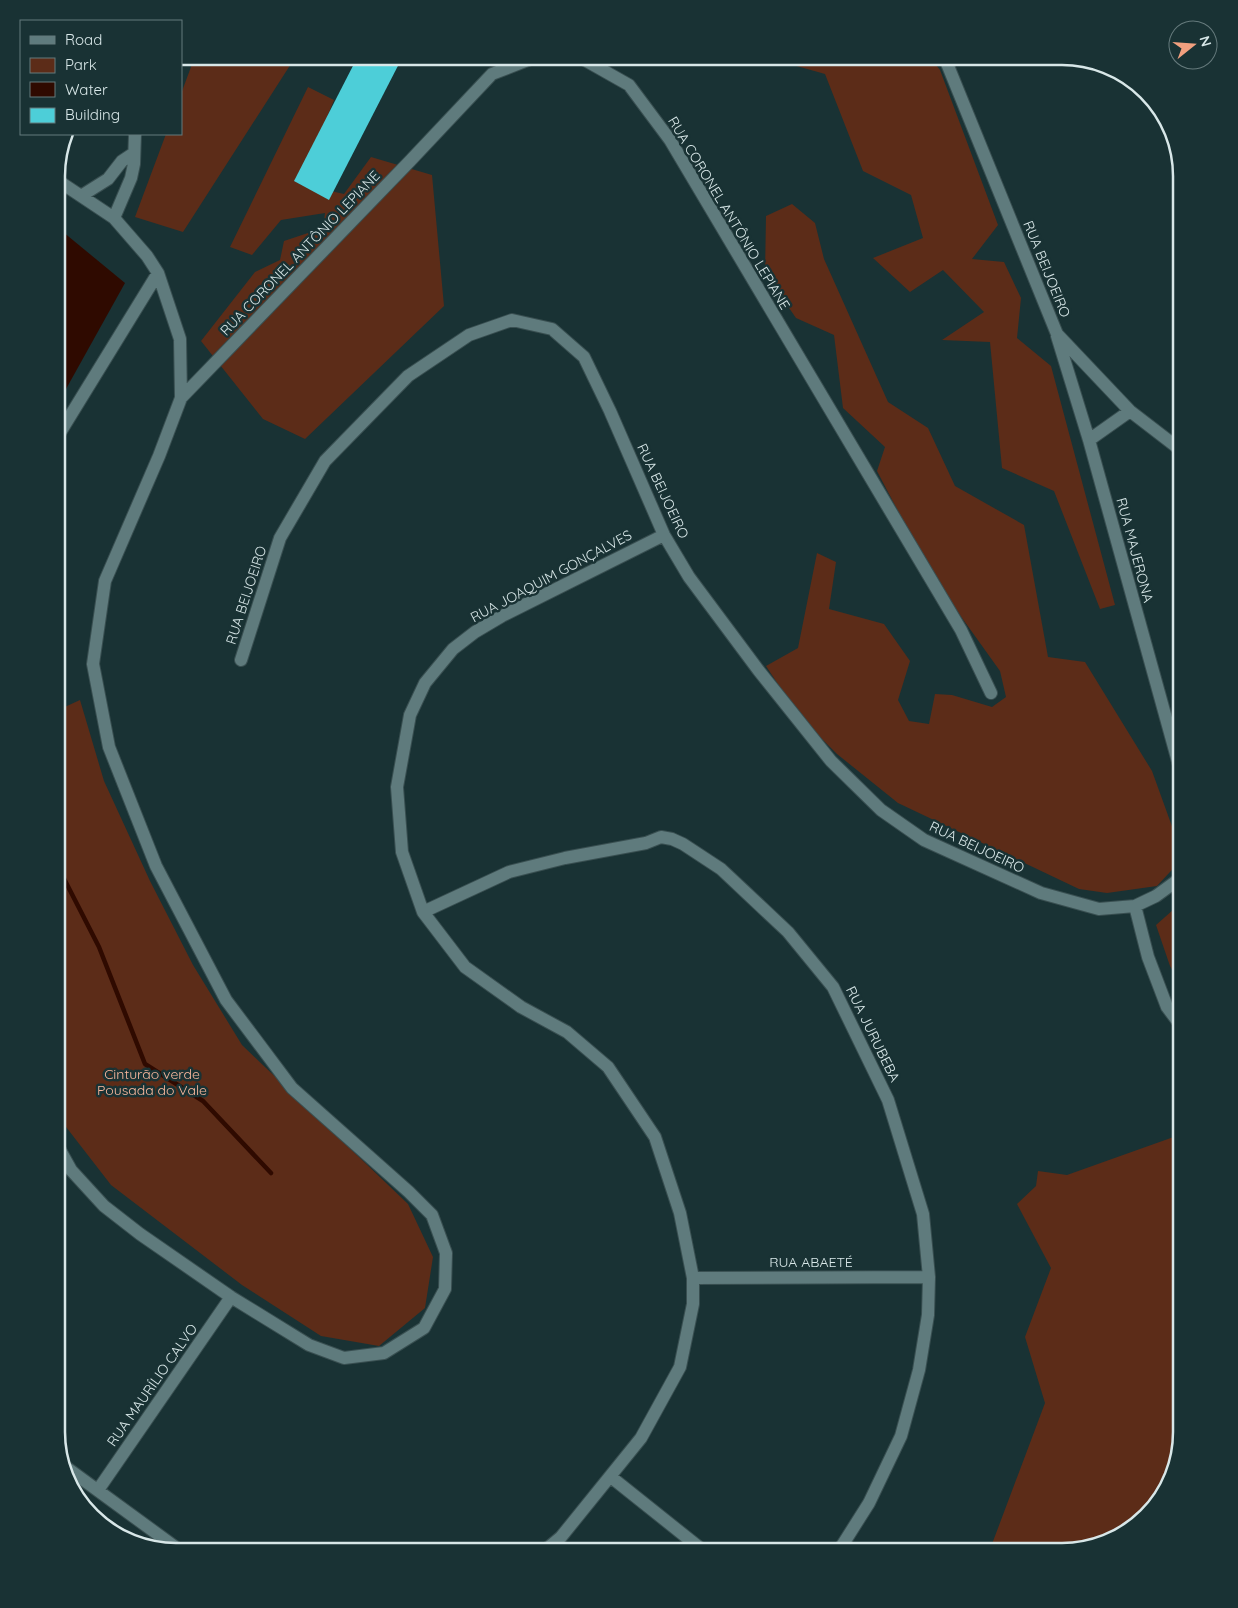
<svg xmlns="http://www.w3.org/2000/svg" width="1238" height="1608" font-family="Quicksand,sans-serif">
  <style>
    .green { fill: #5c2c18 }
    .water { fill: #2f0a00 }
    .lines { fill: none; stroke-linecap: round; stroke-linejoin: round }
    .stream { stroke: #2f0a00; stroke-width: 4.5 }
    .building { fill: #4dced8 }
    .street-casing { stroke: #394f51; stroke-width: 14 }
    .street { stroke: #5f7b7d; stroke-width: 12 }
    .labels { text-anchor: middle; stroke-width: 5; stroke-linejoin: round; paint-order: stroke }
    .street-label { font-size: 14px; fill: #d8e7e8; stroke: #193234 }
    .park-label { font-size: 14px; fill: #fbb99e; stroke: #193234 }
    .rim { fill: none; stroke: #d8e7e8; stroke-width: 2.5 }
  </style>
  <rect width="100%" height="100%" fill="#193234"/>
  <path class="green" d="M195,56h101l-113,176 -48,-15 31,-83h15v-40z
    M761,56h168l11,14 58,155 -26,34 32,3 17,36 -4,40 34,28 64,239 -15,4 -46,-118 -52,-23 -12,-126 -48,-2 42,-28 -41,-42 -33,22 -37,-34 50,-20 -12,-43 -48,-24 -38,-97z
    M308,87l26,13 -34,84 44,10 27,-37 61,18 12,131 -139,133 -42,-20 -62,-78 54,-69 25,-12 4,-19 39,-13 2,-15 -44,7 -29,35 -22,-8z
    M792,204l23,19 9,36 64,143 40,26 27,58 69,39 24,132 37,5 67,109 30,83v5l-25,27 -50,7 -28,-4 -181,-86 -61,-49 -38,-38 -33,-50 32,-18 19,-95 19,9 -7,47 55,15 26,37 -12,39 11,21 20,3 6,-30 17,1 40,12 14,-10 -6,-26 -68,-95 -55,-105 8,-24 -42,-39 -9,-73 -38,-17 -31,-45 1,-57z
    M80,700l24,81 46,100 43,84 49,80 166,159 25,53 -8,51 -46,38 -58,-10 -79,-51 -131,-100 -55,-71v-403z
    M1182,902v85l-12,-21 -14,-41z
    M1182,1134v298l-16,60 -38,40 -66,20h-73l56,-149 -20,-66 26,-69 -34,-64 19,-18 2,-15 29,4z"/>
  <path class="water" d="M57,227l68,56 -69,124z"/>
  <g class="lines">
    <path class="stream" d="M56,863l43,84 46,117 58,37 68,72"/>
  </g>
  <path class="building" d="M358,56h45l-74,144 -35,-19z"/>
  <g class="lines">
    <g class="street-casing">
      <path id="street" d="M944,56l113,278 73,77 52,40
        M81,196l27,-17 14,-18 12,-8
        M114,218l17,-40 3,-14 1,-30
        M1057,336l32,104 93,336
        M181,398l229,-237 82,-87 41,-16 50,1 46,26 41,55 291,490 30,63
        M56,439l102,-166
        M1089,440l41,-29
        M241,660l39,-122 45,-77 83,-85 61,-41 43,-15 40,9 32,28 26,54 54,124 25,42 70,94 72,90 50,49 43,30 117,53 58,16 36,-3 21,-10 26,-19
        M1135,906l13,51 19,50 15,20
        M423,912l86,-40 56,-14 81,-15 15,-6 11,2 11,5 38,25 67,63 45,55 55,113 35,114 6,63 -1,38 -9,55 -18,66 -32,67 -31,49
        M56,1143l15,27 33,36 36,28 91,63 78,48 35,13 40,-5 40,-25 21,-39 1,-36 -14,-38 -23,-23 -117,-104 -66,-88 -70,-134 -47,-119 -16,-83 12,-83 54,-125 22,-58 -1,-59 -22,-66 -11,-17 -33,-38 -57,-38
        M693,1278l236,-1
        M67,1468l115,84
        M611,1477l94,75
        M98,1490l133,-193
        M543,1552l18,-15 80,-99 39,-71 13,-63v-26l-13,-65 -25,-76 -47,-70 -41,-35 -46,-25 -56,-40 -42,-55 -21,-60 -5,-65 13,-72 15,-32 28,-34 22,-17 27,-16 162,-81"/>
    </g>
    <use href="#street" class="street"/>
  </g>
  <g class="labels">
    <g class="street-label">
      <text transform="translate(729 213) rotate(59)" y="5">RUA CORONEL ANTÔNIO LEPIANE</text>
      <text transform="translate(300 253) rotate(-46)" y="5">RUA CORONEL ANTÔNIO LEPIANE</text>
      <text transform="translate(1047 269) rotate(68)" y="5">RUA BEIJOEIRO</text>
      <text transform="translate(663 491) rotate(65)" y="5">RUA BEIJOEIRO</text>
      <text transform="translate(1135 550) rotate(75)" y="5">RUA MAJERONA</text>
      <text transform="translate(551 576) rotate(-28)" y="5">RUA JOAQUIM GONÇALVES</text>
      <text transform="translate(246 595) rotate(-72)" y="5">RUA BEIJOEIRO</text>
      <text transform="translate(977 847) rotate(25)" y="5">RUA BEIJOEIRO</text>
      <text transform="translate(873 1034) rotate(64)" y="5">RUA JURUBEBA</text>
      <text x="811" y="1267">RUA ABAETÉ</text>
      <text transform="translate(152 1385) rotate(-55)" y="5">RUA MAURÍLIO CALVO</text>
    </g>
    <g class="park-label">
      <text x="152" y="1079">Cinturão verde<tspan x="152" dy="16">Pousada do Vale</tspan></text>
    </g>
  </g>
  <path d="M0 0H1238V1608H0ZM176 65H1062A111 111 0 0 1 1173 176V1432A111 111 0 0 1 1062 1543H176A111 111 0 0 1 65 1432V176A111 111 0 0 1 176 65Z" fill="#193234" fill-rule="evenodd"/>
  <path class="rim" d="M176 65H1062A111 111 0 0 1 1173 176V1432A111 111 0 0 1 1062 1543H176A111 111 0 0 1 65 1432V176A111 111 0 0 1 176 65Z"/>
  <rect x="20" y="20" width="162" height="115" fill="#193234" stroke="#657a7c"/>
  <rect x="30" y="36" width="25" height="8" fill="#5f7b7d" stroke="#657a7c"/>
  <text x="65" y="45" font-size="15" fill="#d8e7e8">Road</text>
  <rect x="30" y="58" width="25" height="15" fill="#5c2c18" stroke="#657a7c"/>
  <text x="65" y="70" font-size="15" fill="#d8e7e8">Park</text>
  <rect x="30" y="82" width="25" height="15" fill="#2f0a00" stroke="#657a7c"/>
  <text x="65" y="95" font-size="15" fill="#d8e7e8">Water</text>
  <rect x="30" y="108" width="25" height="15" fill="#4dced8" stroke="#657a7c"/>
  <text x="65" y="120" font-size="15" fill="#d8e7e8">Building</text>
  <g transform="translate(1193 45) rotate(73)"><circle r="24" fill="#193234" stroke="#657a7c"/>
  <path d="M0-4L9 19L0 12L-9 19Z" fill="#f2a07f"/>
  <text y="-8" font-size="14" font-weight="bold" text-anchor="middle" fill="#d8e7e8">N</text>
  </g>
</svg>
